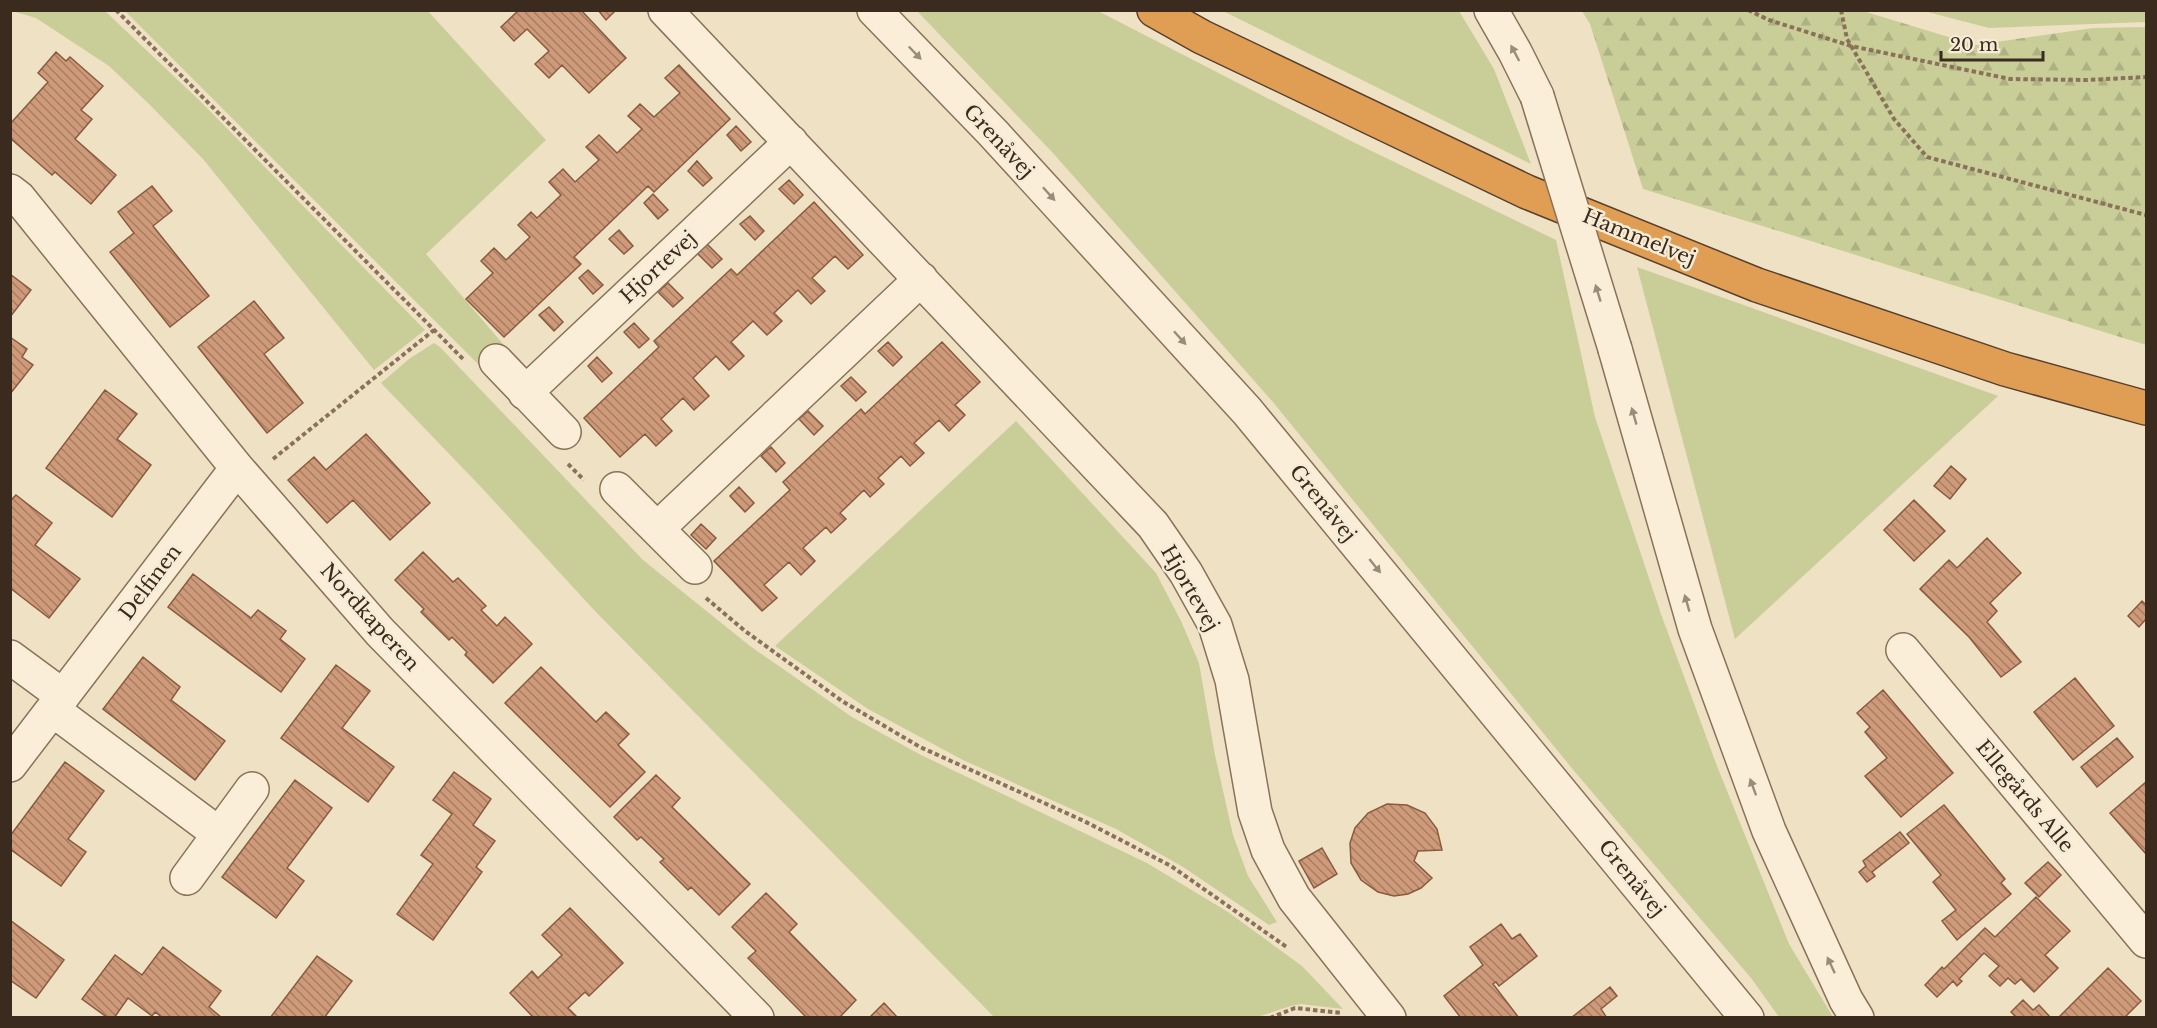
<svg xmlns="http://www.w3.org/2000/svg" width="2157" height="1028" font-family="'Libre Baskerville',serif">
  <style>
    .grass { fill: #c9ce98 }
    .forest { fill: url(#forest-firs) }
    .building { fill: url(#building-back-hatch); stroke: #8a5a3f; stroke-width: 1.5 }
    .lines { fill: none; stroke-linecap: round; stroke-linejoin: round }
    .minor-casing { stroke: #8a725a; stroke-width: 36 }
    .highway-casing { stroke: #58402e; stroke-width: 36 }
    .path { stroke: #8a725a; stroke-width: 4; stroke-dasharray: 4.5 3; stroke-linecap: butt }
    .minor { stroke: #faeed8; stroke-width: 33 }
    .highway { stroke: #e09d54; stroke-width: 33 }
    .minor-bridge-casing { stroke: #8a725a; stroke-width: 36; stroke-linecap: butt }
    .minor-bridge { stroke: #faeed8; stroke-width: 33 }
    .oneway { fill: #9a8c7b }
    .labels { text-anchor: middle; stroke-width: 5; stroke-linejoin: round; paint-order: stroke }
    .street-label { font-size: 20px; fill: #3a2b1e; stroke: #f6ebd4 }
  </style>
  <defs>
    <pattern id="forest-firs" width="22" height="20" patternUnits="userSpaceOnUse" patternTransform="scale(1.5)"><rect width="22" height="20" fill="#c9ce98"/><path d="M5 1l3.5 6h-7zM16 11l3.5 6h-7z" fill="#adb183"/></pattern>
    <pattern id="building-back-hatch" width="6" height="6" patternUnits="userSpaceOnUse" patternTransform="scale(1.5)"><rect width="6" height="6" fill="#ce9a7a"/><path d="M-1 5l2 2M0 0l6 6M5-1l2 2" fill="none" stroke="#a87e63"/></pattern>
  </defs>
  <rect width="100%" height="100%" fill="#efe1c4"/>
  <path class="grass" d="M427,10l119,130 -120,114 77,90 -24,21 -354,-354z
    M12,11h93l95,90 225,229 -51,40 -171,-211 -55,-56 -39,-37 -73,-48z
    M917,11h181l255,131 203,98 39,177 66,197 56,152 72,178 44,73h-54l-28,-39 -176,-206 -303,-371 -220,-249z
    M1223,11h236l35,58 37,95z
    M1924,11h222v11l-157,6z
    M1637,267l361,129 -263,243z
    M434,343l6,4 203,213 107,86 102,71 69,38 226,108 81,49 74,54 41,43 -42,-5 -10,2 -37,12 -260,-1 -400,-407 -113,-123 -100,-104 28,-24z
    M1016,421l140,152 25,48 18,42 16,92 18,80 15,41 29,46 -8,3 -86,-58 -67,-38 -153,-69 -95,-51 -93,-63z"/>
  <path class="forest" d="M1582,11h281l112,34 118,-17 53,-1v318l-503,-156 -53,-165z"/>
  <path class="building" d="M519,10h62l45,48 -37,35 -27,-28 -13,13 -14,-14 14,-13 -22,-22 -13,12 -13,-14z
    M598,10h18l-10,10z
    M56,52l10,9 4,-4 33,29 -22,24 11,9 -17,20 41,36 -25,29 -36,-32 -3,3 -42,-37v-14l38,-42 -10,-9z
    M679,65l51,54 -76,73 -6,-6 -74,71 7,7 -77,73 -38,-38 27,-26 -12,-12 13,-13 12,12 24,-23 -12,-12 13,-13 6,6 24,-23 -12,-13 14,-13 12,13 24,-22 -13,-13 13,-12 18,18 25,-24 -14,-13 12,-12 14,13 26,-24 -15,-15z
    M736,126l15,16 -10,9 -14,-16z
    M697,161l15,17 -9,8 -15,-15z
    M789,180l14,15 -9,9 -15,-15z
    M152,186l20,25 -19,15 56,70 -39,31 -60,-75 24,-19 -16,-21z
    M653,194l15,16 -10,9 -14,-16z
    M814,202l49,53 -15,14 -13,-13 -23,22 13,13 -14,13 -13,-14 -24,23 8,8 -15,14 -14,-14 -22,21 13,14 -15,14 -13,-14 -23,22 16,18 -15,14 -11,-12 -22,21 11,12 -16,15 -11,-12 -25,23 -36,-39 75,-71 -5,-6 77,-72 6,6z
    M750,216l14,15 -9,9 -15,-16z
    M619,230l14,16 -9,8 -15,-15z
    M707,244l15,15 -10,9 -15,-15z
    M588,270l15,15 -10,9 -14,-16z
    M10,274l21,16 -21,27z
    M668,283l15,15 -10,9 -15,-15z
    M254,301l30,37 -20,16 39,49 -36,30 -69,-86z
    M549,307l14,15 -9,9 -15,-16z
    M634,323l15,16 -10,9 -15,-16z
    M10,337l17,12 -5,8 11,8 -23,29z
    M888,342l14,15 -9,9 -15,-15z
    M942,342l38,40 -25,23 10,10 -16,16 -10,-11 -25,23 10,10 -14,13 -9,-10 -23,22 6,6 -14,13 -6,-7 -24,23 6,6 -15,14 -5,-6 -23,21 12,13 -14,14 -12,-13 -25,23 13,13 -15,13 -48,-50 76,-71 -7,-8 78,-73 4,5z
    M597,357l15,16 -10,9 -14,-16z
    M851,377l15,15 -10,9 -15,-15z
    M105,390l32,24 -20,25 34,26 -39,52 -66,-49z
    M808,411l15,15 -9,9 -15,-16z
    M366,434l64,69 -40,37 -37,-40 -26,23 -39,-43 26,-23 12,13z
    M771,447l14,16 -9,9 -15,-16z
    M1951,466l15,13 -16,20 -16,-13z
    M739,487l15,16 -9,9 -15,-16z
    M16,495l36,28 -17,22 45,34 -31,39 -39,-30v-87z
    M1914,500l31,31 -31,30 -30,-31z
    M701,524l15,14 -10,11 -15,-14z
    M1987,538l34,35 -31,30 7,8 -10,11 34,40 -20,15 -32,-40 -49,-48 29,-29 8,8z
    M423,552l30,30 5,-4 28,28 -5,4 16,16 8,-9 27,27 -39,39 -28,-28 2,-3 -15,-15 -3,3 -28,-28 3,-3 -29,-29z
    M193,574l58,44 7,-8 28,21 -6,8 25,20 -24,33 -113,-85z
    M2142,601l4,4v14l-7,8 -11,-11z
    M143,657l37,30 -9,13 54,41 -30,39 -92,-71z
    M336,665l34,26 -28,37 52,39 -26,35 -87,-64z
    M541,667l55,55 10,-10 23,22 -11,11 27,27 -35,35 -105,-104z
    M2075,678l39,48 -41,34 -39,-48z
    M1883,690l70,83 -52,44 -36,-41 22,-18 -22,-26 5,-5 -13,-14z
    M2117,738l16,19 -36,30 -16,-20z
    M65,762l39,29 -36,48 18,13 -25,34 -51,-37v-13z
    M454,772l37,27 -18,26 22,16 -19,26 6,5 -49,68 -36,-26 36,-50 -12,-9 31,-41 -19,-14z
    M656,775l24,23 -8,9 78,77 -31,31 -28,-28 -3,3 -28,-28 4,-3 -23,-22 -4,3 -23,-23z
    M295,780l37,28 -45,60 17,13 -28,37 -54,-41z
    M2146,782v72l-36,-41z
    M1387,804l20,1 18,8 12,16 5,21 -24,1 -4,10 18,17 -11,10 -13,6 -14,2 -16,-4 -17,-12 -10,-17 -1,-20 5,-15 13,-15z
    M1944,805l61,74 -4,4 10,11 -54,46 -15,-19 14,-11 -23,-28 8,-7 -34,-41z
    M1900,832l9,11 -37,29 3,4 -8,6 -8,-10 7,-6 -3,-5z
    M1322,848l15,26 -23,14 -15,-27z
    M2048,862l13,13 -22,22 -14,-14z
    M766,893l31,31 -8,8 67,68 -17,18h-32l-59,-60 8,-7 -24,-24z
    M2036,897l34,34 -25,24 13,13 -24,24 -13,-13 -6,5 -7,-6 -8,8 -11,-10 10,-10 -15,-13 -25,26 3,2 -5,5 -4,-5 -16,16 -12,-12 17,-18 2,2 41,-41 10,9z
    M570,908l53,55 -34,33 -4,-4 -17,16 10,10h-44l-24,-25 22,-22 6,7 24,-23 -20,-20z
    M10,920l54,40 -28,38 -26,-18z
    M1501,924l11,15 8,-5 17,22 -38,30 -3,-4 -3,2 26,34h-58l-17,-22 39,-31 -13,-18z
    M163,947l58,44 -12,16 13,11h-59l-8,-6 -3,4 -24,-18 -14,20h-6l-26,-19 33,-44 27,20z
    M317,956l35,25 -28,37h-54z
    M2108,968l33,33 -17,17h-66z
    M1610,987l7,9 -16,13 6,9h-36z
    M2023,1000l10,10 6,-5 12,13h-34l-6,-6z
    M884,1003l14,15h-29z"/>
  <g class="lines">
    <g class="minor-casing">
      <path id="minor" d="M665,10l488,515 33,48 29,52 17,55 23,132 13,38 26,48 95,120
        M874,10l119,123 254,278 500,607
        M1491,10l24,42 22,44
        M10,191l9,7 218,270 143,164 377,386
        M1615,349l80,280 74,202 77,169 11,18
        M496,361l68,71
        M525,393l266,-251
        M617,489l78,78
        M657,529l264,-250
        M1903,650l243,291
        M10,657l53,39
        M53,710l166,124
        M10,765l227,-297
        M187,878l65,-89"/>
    </g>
    <g class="highway-casing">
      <path id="highway" d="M1154,10l48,27 325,155 230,93 248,84 141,39"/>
    </g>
    <path class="path" d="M116,10l347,349
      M1748,10l21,10 82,26 159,33 76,1 60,-3
      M1841,10l6,29 47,80 33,38 219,58
      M273,459l161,-129
      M568,464l16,16
      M706,598l39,33 97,70 78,46 164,74 87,45 117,82
      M1270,1018l25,-10 47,5"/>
    <use href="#minor" class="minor"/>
    <use href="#highway" class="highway"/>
    <g class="minor-bridge-casing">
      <path id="minor-bridge" d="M1537,96l78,253"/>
    </g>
    <use href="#minor-bridge" class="minor-bridge"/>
  </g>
  <defs><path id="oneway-solid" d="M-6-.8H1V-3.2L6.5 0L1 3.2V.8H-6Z" transform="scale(1.5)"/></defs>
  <g class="oneway">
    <use href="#oneway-solid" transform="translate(915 53) rotate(46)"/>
    <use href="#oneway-solid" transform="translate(1515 53) rotate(-118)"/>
    <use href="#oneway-solid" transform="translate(1049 194) rotate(48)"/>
    <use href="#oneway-solid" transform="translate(1598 293) rotate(-107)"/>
    <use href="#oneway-solid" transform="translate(1180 338) rotate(48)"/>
    <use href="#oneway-solid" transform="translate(1634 416) rotate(-106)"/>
    <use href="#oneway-solid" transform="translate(1375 566) rotate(51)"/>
    <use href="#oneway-solid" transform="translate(1687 603) rotate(-106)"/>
    <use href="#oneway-solid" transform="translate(1753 787) rotate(-110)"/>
    <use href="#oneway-solid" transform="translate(1831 965) rotate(-115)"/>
  </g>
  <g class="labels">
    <g class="street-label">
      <text transform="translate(999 141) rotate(47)" y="7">Grenåvej</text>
      <text transform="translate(1639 237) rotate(22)" y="7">Hammelvej</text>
      <text transform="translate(658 267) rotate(-43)" y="7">Hjortevej</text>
      <text transform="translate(1323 503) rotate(51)" y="7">Grenåvej</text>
      <text transform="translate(150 582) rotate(-53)" y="7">Delfinen</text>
      <text transform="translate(1190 588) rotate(60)" y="7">Hjortevej</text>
      <text transform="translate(370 617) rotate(48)" y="7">Nordkaperen</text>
      <text transform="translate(2025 796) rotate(50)" y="7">Ellegårds Alle</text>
      <text transform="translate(1632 878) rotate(51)" y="7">Grenåvej</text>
    </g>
  </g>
  <rect width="2157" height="1028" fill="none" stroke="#3a2b1e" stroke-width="24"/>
  <path d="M1941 51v9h102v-9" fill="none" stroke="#3a2b1e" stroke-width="3"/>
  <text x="1950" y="51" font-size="18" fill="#3a2b1e" stroke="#f6ebd4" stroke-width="4.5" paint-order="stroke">20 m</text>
</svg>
